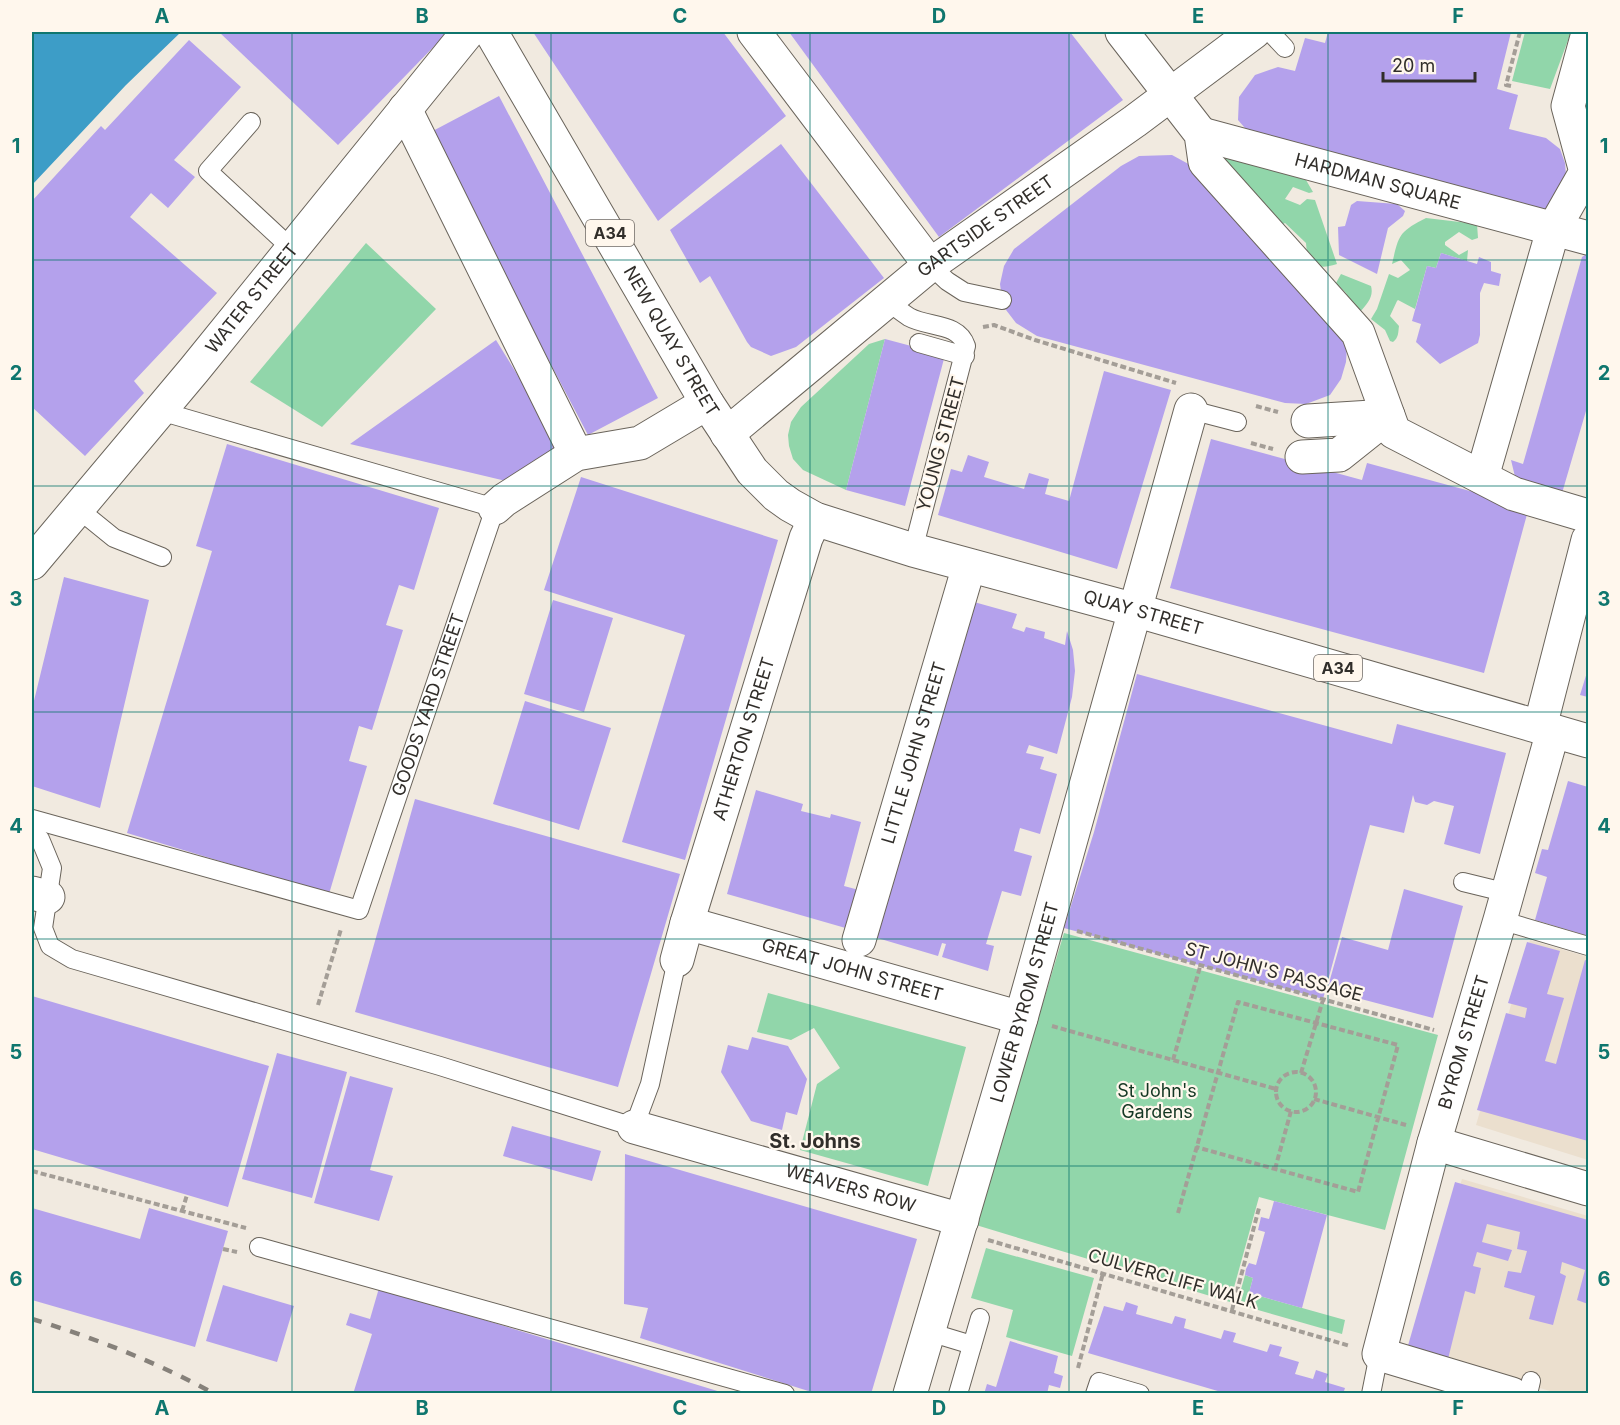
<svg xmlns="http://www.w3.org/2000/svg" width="1620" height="1425" font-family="Inter,sans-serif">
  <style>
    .built { fill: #ebdfce }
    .green { fill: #91d6aa }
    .water { fill: #3d9dc7 }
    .building { fill: #b4a1ec }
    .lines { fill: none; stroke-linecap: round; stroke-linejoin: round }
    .lane-casing { stroke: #6a645b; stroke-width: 20 }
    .street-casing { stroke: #6a645b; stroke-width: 35 }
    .primary-casing { stroke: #6a645b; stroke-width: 35 }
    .path { stroke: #a49e97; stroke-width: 4; stroke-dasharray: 6 3; stroke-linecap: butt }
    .lane { stroke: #fff; stroke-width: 18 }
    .street { stroke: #fff; stroke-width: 33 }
    .primary { stroke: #fff; stroke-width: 33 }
    .rail { stroke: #86817a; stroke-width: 4.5; stroke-dasharray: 10 10; stroke-linecap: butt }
    .grid { fill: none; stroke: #0f766e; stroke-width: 1.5; stroke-opacity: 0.55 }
    .labels { text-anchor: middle; stroke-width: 4.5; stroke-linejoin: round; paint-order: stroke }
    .shield { fill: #fff7ed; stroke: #6f6a64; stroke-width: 1.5 }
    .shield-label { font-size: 16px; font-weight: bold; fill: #312e2a }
    .street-label { font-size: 18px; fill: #312e2a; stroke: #fff7ed }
    .park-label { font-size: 18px; fill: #143723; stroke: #fff7ed }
    .neighbourhood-label { font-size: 20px; font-weight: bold; fill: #312e2a; stroke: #fff7ed }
    .neatline { fill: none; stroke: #0f766e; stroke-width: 2 }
    .grid-label { font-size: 20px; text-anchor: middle; font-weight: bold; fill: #0f766e }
  </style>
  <rect width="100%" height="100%" fill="#f1eae0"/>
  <path class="built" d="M1530,940l58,17v203l-112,-35z
    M1462,1179l126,37v177h-31l-146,-42z"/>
  <path class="green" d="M1525,32h46l-21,57 -38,-8z
    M1233,153l27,14 46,13 7,12 -4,1 -16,-6 -8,12 15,6 7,-6 8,1 22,64c-18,5 -18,4 -30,-10l-1,-11 -21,-20 -11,6 -7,-8 -2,-17 -45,-43z
    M1426,218l51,6 1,14 -6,2 -13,-8 -14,10v3l14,10 9,-5 -1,11 -26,-8 -5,15 -9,-2 -12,43 -17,-9 -1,1 -7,15 9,10c-1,7 0,11 -6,16l-3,-1 -5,-11 -14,-11 6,-10 12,-35 9,4 12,-8 -9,-10 -9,4c7,-30 7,-32 34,-46z
    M366,243l70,66 -114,118 -72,-45z
    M1341,274l30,12c3,11 -4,18 -11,26l-6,-1 -8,-18 -10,-10z
    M885,339l-39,151 -43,-20 -10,-11 -4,-13 -1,-11 3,-13 10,-15 68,-63z
    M1064,933l374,102 -53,195 -126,-33 -29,105 -254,-77z
    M768,993l198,54 -38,139 -128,-36 17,-66 23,-16 -26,-40 -23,12 -34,-8z
    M986,1248l108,30 -22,78 -66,-19 7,-27 -42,-12z
    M1245,1275l8,3 -4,15 96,27 -3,14 -105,-30z"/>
  <path class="water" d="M32,32h149l-55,53 -94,100z"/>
  <path class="building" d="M219,32h229l-110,113z
    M533,32h190l63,84 -128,105z
    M789,32h281l53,68 -184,137z
    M1328,32h183l-14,57 21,6 -9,34 37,9 14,11 5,14 1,12 -17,34 -28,1 -264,-68 -19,-22 1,-23 16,-22 23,-8 17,4 10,-33 20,5z
    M189,40l52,47 -67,73 21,17 -27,31 -17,-15 -21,24 87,76 -83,88 10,12 -59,63 -53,-49v-206l69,-75 4,4z
    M499,96l159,302 -70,37 -159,-302z
    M781,144l103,134 -88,69 -25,9 -20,-9 -4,-5 -37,-66 -10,7 -30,-53z
    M1172,155l22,12 153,178 -1,17 -5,17 -11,16 -24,9 -21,-1 -248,-67 -21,-13 -13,-17 -3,-22 4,-18 10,-17 107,-83 18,-10z
    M1357,201l40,3 8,7 -2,5 -15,12 -11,46 -38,-19 -1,-28 7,-1 6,-21z
    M1441,253l36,11 2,-7 12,5v9l10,3 -2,12 -15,-3 -4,10v42l-2,8 -38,21 -24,-22 5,-18 -9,-3 15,-55 9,2z
    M1588,253v151l-28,96 -43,-15 -6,-25 12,4 59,-207z
    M885,339l60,16 -40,151 -59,-16z
    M496,340l65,106 -55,35 -156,-37z
    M1104,371l67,19 -54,179 -179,-54 13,-46 11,3 6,-17 21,7 -5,15 40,12 5,-16 20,6 -4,15 24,7z
    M1211,439l151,41 5,-17 162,44 -45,166 -314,-85z
    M227,444l212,64 -25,82 -15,-5 -13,40 17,5 -31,100 -13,-4 -10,35 18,5 -38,128 -202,-61 85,-282 -16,-5z
    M581,477l197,63 -93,320 -63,-18 63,-207 -141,-45z
    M64,577l85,23 -49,208 -68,-22v-77z
    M553,600l60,18 -29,94 -60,-18z
    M974,602l43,12 -5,14 12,4 2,-5 19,5 -1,6 21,7 2,-14 6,19 2,21 -3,26 -15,57 -28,-9 -3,8 18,4 -4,12 17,5 -17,60 -20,-6 -6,23 18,5 -11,40 -19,-5 -16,53 8,2 -6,25 -46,-14 4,-13 -4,-1 -4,13 -64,-19z
    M1588,669v28l-8,-2z
    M1137,674l255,70 5,-20 109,29 -26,101 -36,-10 10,-38 -20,-5 -7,4 -12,-3 -2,-7 -9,38 -34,-8 -47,174 -259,-71 30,-96z
    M525,701l86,27 -32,102 -86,-26z
    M1568,781l20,6v149l-53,-16 12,-43 -12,-4 7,-24 6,1z
    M756,790l47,14 -2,7 29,7 1,-4 30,8 -17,64 15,4 -10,39 -122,-35z
    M415,799l265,75 -62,213 -263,-75z
    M1404,889l59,17 -30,112 -106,-28 15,-53 46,13z
    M1527,942l33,9 -13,43 17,4 -19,63 11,3 29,-104 3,1v180l-111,-31 29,-97 19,5 2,-10 -19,-5z
    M32,996l237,70 -41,141 -196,-58z
    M752,1037l36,9 19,33 -10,36 -11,-3 -4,18 -31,-9 -30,-49 7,-27 20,5z
    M277,1053l70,19 -35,126 -70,-19z
    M350,1076l43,12 -23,82 23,6 -14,45 -65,-18z
    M512,1126l89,25 -9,30 -89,-25z
    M625,1154l292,85 -46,155h-53l-178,-56 8,-30 -24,-4z
    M1455,1182l133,38v84l-11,-4 8,-30 -23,-8 -2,11 6,3 -13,49 -24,-6 6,-23 -31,-9 4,-16 13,2 6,-22 -10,-2 3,-17 -33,-8 -5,18 30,8 -4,11 -31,-9 -4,14 8,2 -6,26 -10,-3 -17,68 -41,-10z
    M1274,1201l53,14 -25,93 -53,-15 4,-15 -8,-3 1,-6 3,-6 7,2 9,-33 -7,-2 3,-13 8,2z
    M32,1208l108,31 9,-31 79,23 -33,116 -163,-47z
    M223,1285l71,21 -17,56 -71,-21z
    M379,1288l345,105 -1,1h-370l19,-60 -26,-9 4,-12 20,6z
    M1126,1302l12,4 -2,8 36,10 3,-8 11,3 -2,9 37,11 3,-9 12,3 -3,9 34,10 3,-8 12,3 -3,9 20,6 -4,12 18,5 3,-9 12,4 -3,8 20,6 -2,6h-115l-140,-41 16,-47 19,5z
    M1010,1341l48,15 -4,17 9,3 -3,12 -11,-3 -2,9h-63l3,-10 9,3z"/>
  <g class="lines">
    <g class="lane-casing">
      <g id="lane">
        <path d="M1270,32l15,16"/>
        <path d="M251,122l-43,49 83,77"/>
        <path d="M930,265l17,16 17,11 38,8"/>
        <path d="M886,300c8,6 15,12 23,17 20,11 49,5 57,29l-53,204"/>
        <path d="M919,343l46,13"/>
        <path d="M1191,410l46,12"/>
        <path d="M77,508l37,30 48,19"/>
        <path id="s1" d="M32,819l327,91 136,-402 -335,-97"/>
        <path d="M32,833l8,6 12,29 -9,60 7,18 22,13 368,107 194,61 16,-43 27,-124"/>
        <path d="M1463,882l45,11"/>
        <path d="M1500,920l88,26"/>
        <path d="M259,1247l526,147"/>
        <path d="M929,1332l43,13"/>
        <path d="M958,1394l22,-76"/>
        <path d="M1095,1394l4,-12 41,12"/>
        <path d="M1371,1394l8,-40"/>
        <path d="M1528,1394l3,-13"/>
      </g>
    </g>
    <g class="street-casing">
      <g id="street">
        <path d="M754,32l176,233"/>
        <path d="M1122,32l79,102 4,28 153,171 36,99 120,62 74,22"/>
        <path d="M405,109l171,345"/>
        <path id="s2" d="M1201,134l387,104"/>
        <path d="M1308,421l80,-5"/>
        <path id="s3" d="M727,434l203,-169 205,-144 119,-89"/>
        <path d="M1302,457l37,-2 49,-39"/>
        <path d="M1482,477l71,-247 33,-58 -18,-66 20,-73"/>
        <path d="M495,508l9,-8 72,-46 64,-11 67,-40"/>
        <path id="s4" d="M32,563l162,-193 274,-338"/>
        <path d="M1540,727l48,-187"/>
        <path d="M32,893l16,4"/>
        <path id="s5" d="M687,923l334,95"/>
        <path id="s6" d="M859,940l110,-374"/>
        <path id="s7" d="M677,960l10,-37 119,-385 9,-19"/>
        <path id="s8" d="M634,1127l328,93"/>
        <path d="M1434,1143l154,46"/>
        <path id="s9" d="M910,1394l111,-376 170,-608"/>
        <path id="s10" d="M1512,1394l-133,-40 55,-211 66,-223 53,-189"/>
      </g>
    </g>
    <g class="primary-casing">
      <g id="primary">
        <path id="s11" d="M491,32l216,371 45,68 24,24 14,10 25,14 98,31 222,60 453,131"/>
      </g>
    </g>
    <path class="path" d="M1511,86l-5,-1 14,-53
      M983,327l11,-2 41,15 141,43
      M1256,406l22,6
      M1251,443l22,6
      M1077,931l357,99
      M318,1005l23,-76
      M1052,1026l224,63
      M1173,1060l27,-93
      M1276 1092a20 20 0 1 1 40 0a20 20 0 1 1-40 0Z
      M1301,1073l22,-73
      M1314,1099l92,26
      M1275,1169l16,-58
      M32,1171l214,57
      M182,1211l5,-16
      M1178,1213l60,-211 160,43 -40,147 -162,-45
      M988,1240l362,106
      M223,1249l14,3
      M1232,1310l27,-102
      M1078,1368l25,-95"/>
    <use href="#lane" class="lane"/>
    <use href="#street" class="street"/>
    <use href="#primary" class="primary"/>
    <path class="rail" d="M32,1319c63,19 124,43 183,75"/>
  </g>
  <path class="grid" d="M292,32v1362M551,32v1362M810,32v1362M1069,32v1362M1328,32v1362M32,260h1556M32,486h1556M32,712h1556M32,939h1556M32,1166h1556"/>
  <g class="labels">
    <g class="shield">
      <rect x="586" y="220" width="48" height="26" rx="4.5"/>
      <rect x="1314" y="655" width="48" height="26" rx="4.5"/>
    </g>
    <g class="shield-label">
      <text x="610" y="239">A34</text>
      <text x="1338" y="674">A34</text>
    </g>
    <g class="street-label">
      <text dy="6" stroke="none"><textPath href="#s2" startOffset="183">HARDMAN SQUARE</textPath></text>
      <text dy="6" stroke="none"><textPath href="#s3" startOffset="332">GARTSIDE STREET</textPath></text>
      <text dy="6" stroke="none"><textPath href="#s4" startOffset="344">WATER STREET</textPath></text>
      <text dy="6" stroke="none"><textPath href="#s11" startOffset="358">NEW QUAY STREET</textPath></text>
      <text transform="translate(941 444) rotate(-75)" y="6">YOUNG STREET</text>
      <text dy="6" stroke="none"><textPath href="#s11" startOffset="932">QUAY STREET</textPath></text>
      <text dy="6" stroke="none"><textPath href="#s1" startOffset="556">GOODS YARD STREET</textPath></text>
      <text dy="6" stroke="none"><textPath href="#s7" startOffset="231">ATHERTON STREET</textPath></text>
      <text dy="6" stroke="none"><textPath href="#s6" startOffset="195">LITTLE JOHN STREET</textPath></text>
      <text dy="6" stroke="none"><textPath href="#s5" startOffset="172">GREAT JOHN STREET</textPath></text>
      <text transform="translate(1274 972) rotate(15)" y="6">ST JOHN'S PASSAGE</text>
      <text dy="6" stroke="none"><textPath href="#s9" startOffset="408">LOWER BYROM STREET</textPath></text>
      <text dy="6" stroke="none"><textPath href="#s10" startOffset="462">BYROM STREET</textPath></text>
      <text dy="6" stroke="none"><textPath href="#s8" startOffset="225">WEAVERS ROW</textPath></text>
      <text transform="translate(1173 1279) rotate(16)" y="6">CULVERCLIFF WALK</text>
    </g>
    <g class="park-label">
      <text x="1157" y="1097">St John's<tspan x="1157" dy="21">Gardens</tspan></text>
    </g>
    <g class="neighbourhood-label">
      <text x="815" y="1148">St. Johns</text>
    </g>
  </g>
  <rect width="1620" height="1425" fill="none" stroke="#fff7ed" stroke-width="66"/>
  <path d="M1383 72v9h92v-9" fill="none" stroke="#312e2a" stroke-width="3"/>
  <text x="1392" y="72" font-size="18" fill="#312e2a" stroke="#fff7ed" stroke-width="4.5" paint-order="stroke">20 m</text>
  <rect x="33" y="33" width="1554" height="1359" class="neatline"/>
  <g class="grid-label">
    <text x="162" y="23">A</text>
    <text x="422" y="23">B</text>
    <text x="680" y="23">C</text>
    <text x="939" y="23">D</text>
    <text x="1198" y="23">E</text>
    <text x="1458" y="23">F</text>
    <text x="16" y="153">1</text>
    <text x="1604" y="153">1</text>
    <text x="16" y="380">2</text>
    <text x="1604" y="380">2</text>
    <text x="16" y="606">3</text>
    <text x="1604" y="606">3</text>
    <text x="16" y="833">4</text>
    <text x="1604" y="833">4</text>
    <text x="16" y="1059">5</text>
    <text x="1604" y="1059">5</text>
    <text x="16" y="1286">6</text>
    <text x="1604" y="1286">6</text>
    <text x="162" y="1415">A</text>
    <text x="422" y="1415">B</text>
    <text x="680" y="1415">C</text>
    <text x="939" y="1415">D</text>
    <text x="1198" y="1415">E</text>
    <text x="1458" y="1415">F</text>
  </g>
</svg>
